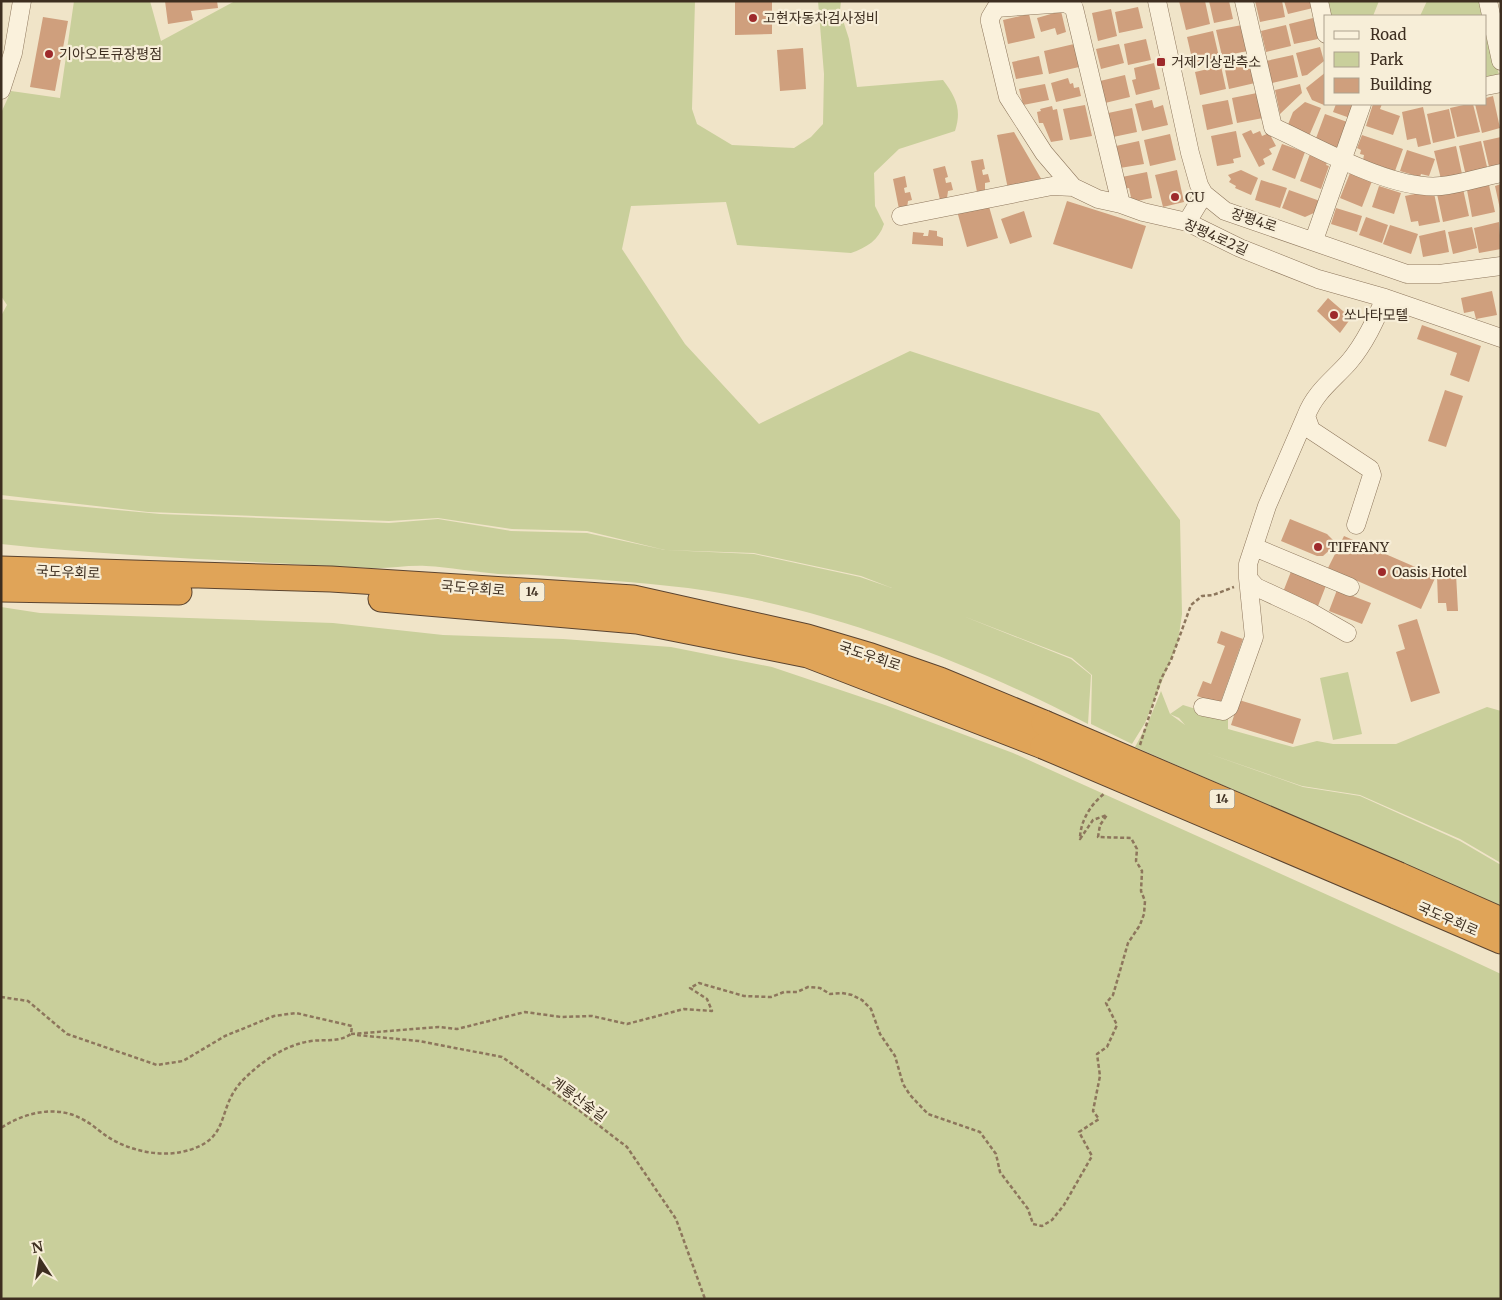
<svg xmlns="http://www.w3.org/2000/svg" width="1502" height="1300" font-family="Merriweather,'Noto Sans KR',serif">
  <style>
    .green { fill: #c9cf9b }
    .building { fill: #cf9f7d }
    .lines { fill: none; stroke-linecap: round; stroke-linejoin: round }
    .minor-casing { stroke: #8d765c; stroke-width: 19 }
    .highway-casing { stroke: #5b4430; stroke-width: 27 }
    .path { stroke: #8d765c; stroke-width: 2.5; stroke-dasharray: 4 2.5; stroke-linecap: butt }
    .minor { stroke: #faf1dc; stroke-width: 18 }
    .highway { stroke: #e0a458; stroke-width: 25 }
    .highway-bridge-casing { stroke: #5b4430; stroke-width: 27; stroke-linecap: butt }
    .highway-bridge { stroke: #e0a458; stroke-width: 25 }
    .poi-dot { fill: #9e2a2b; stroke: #f7eed8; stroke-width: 2 }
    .labels { text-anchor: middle; stroke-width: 4.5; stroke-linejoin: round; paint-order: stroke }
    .shield { fill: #f7eed8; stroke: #756857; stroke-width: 1 }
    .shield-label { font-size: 12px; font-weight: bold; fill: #3d2e20 }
    .poi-label { font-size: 14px; fill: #3d2e20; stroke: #f7eed8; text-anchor: start }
    .street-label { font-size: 14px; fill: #3d2e20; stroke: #f7eed8 }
  </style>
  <rect width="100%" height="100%" fill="#f0e4c8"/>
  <path class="green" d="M74,1h76l11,40 74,-40h460l-3,108 5,15 35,21 62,3 17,-11 12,-13 1,-50 -6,-73h23l-1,10 9,28 8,48 86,-7c13,17 19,30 12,51l-56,18 -25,24 1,33 9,18c-5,16 -18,24 -33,29l-114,-8 -11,-43 -95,4 -9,43 63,95 74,80 151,-73 189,62 81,107 2,94 -4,28 -33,81 -13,21 -41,-20 1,-49 -20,-17 -109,-42 108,43 20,16 -3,49c-121,-63 -264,-118 -400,-136 -50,-6 -101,-9 -151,-13 -13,-1 -26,0 -39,-1 -24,-2 -48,-7 -72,-8 -19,-1 -38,3 -56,2 -123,-7 -246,-11 -369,-24v-45l159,15 229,9 49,-4 73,12 76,2 78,17 89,4 106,23 32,11 -31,-12 -107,-23 -89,-3 -78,-19 -75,-2 -74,-11 -49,3 -241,-9 -147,-17v-179l6,-11 -6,-9v-183l10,-22 49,7z
    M1319,1h60l-6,15h-47z
    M1427,1h52l3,15h-62z
    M1486,29l14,49 -14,8z
    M1,607l39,6 293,10 110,12 120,4 108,8 101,20 113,38 128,48 441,199 47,22v325h-1500z
    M1348,672l14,62 -29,6 -13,-62z
    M1161,691l9,23 15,11 -6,-7 -9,-4 13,-9 45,14v10l65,18 24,-6 16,3h63l91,-37 14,4v152l-41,-24 -100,-44 -58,-9 -98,-34 99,35 57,9 100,45 41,24v41l-366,-159 13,-24z"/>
  <path class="building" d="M165,1h52l1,7 -27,3 2,9 -25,4z
    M735,1h37v33l-37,1z
    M1179,1h26l5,23 -24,6z
    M1209,1h20l4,18 -19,4z
    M1255,1h27l3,16 -25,5z
    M1284,1h27l2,7 -25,6z
    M1138,7l5,21 -24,5 -4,-21z
    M1111,9l6,27 -19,5 -6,-28z
    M1061,11l5,21 -9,3 -2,-7 -14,4 -4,-14z
    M1029,14l6,24 -27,6 -5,-24z
    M43,17l25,4 -13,70 -25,-4z
    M1313,18l5,21 -24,5 -5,-20z
    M1242,25l6,26 -26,5 -6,-26z
    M1286,25l5,21 -25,6 -5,-21z
    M1213,31l6,26 -26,6 -6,-26z
    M1146,39l5,21 -23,5 -4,-21z
    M1074,44l5,23 -30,7 -5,-23z
    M1119,44l5,19 -23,6 -5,-20z
    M1320,47l4,14 -17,14 -5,1 -6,-23z
    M803,48l3,41 -26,2 -3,-41z
    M1293,55l5,22 -26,6 -6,-22z
    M1039,56l4,18 -27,5 -4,-17z
    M1250,60l5,23 -26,6 -5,-24z
    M1154,63l6,26 -24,6 -4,-15 4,-1 -2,-11z
    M1221,66l5,23 -26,6 -5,-23z
    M1326,72v30l-2,3 -12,-5 -6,-12z
    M1125,75l5,22 -25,6 -5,-22z
    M1068,78l2,6 3,-1 1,5 5,-1 2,9 -25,6 -5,-19z
    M1045,84l4,16 -26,5 -4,-16z
    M1300,84l2,9 -22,21 -5,-24z
    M1257,93l6,25 -26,5 -5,-25z
    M1493,96l7,32 -18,5 -7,-29h11v-6z
    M1152,100l2,8 9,-3 5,20 -26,6 -7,-27z
    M1228,100l5,24 -26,6 -5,-25z
    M1305,102l16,6 -12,28 -22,-9 6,-15z
    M1336,104h19l-5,14 -17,-6z
    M1373,104h9l-2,5 20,7 -7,19 -27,-9z
    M1468,104h5l7,28 -23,5 -7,-29z
    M1085,105l7,31 -22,4 -7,-31z
    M1052,106l1,4 4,-1 6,31 -12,2 -8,-19h-4l-2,-11 4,-1 -1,-2z
    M1423,107l8,37 -13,3 -2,-9 -9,2 -5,-28z
    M1132,108l5,24 -24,5 -5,-24z
    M1449,109l6,29 -22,5 -6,-29z
    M1325,114l25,9 -8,21 -7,4 -20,-7z
    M1251,130l2,4 7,-3 2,5 7,-3 7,13 -7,3 3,5 -9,5 2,5 -6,3 -17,-33z
    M1236,131l5,26 -8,2 1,4 -17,3 -6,-30z
    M1014,132l29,50 -35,7 -11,-54z
    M1170,134l6,26 -26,6 -6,-26z
    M1362,135l41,14 -8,22 -32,-11 1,-5 -4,-1 1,-4 -4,-2z
    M1501,137v31l-11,3 -7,-30z
    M1139,141l5,23 -24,4 -4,-22z
    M1481,141l7,30 -22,5 -7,-30z
    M1282,144l23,8 -10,27 -23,-9z
    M1456,146l6,28 -21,5 -7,-28z
    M1407,150l28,9 -6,17 -8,-2 -1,3 -20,-6z
    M1310,154l18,7 -2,4 3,1 -8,23 -21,-8z
    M983,159l2,10 -3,1 1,5 5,-1 2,8 -5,1v7l-8,2 -6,-31z
    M945,166l3,11 -3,1 1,5 5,-1 2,8 -5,1 -1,7 -7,2 -7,-31z
    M1177,170l7,32 -21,5 -8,-32z
    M1241,170l17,8 -7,17 -16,-7 1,-2 -7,-4 2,-3 -3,-4z
    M1147,172l5,26 -20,4 -3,-14 -5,1 -2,-12z
    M1350,173l22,8 -10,26 -22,-9z
    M905,176l2,11 -3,1 1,5 5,-1 2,8 -4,1 -1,7 -8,1 -6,-30z
    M1261,180l26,8 -7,20 -25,-8z
    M1501,184v25h-1l-5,-23z
    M1489,185l6,27 -23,5 -5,-27z
    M1379,186l22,7 -7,21 -22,-7z
    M1463,189l6,27 -26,6 -6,-28z
    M1289,190l31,11 -4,11 -11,5 -23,-9z
    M1424,192l1,3 9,-2 6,29 -21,4 -1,-5 -7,1 -6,-26z
    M1067,201l79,25 -14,43 -79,-25z
    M988,203l10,35 -31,9 -10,-36z
    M1336,208l26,8 -5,16 -26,-8z
    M1024,211l8,26 -22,7 -9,-25z
    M1366,217l22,8 -6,18 -23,-8z
    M1499,222l2,27 -22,4 -5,-25z
    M1390,225l28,9 -7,20 -28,-10z
    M1472,227l5,21 -24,6 -5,-22z
    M929,230l8,1v5l6,2v8l-31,-2 1,-12 11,1 -1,3h5z
    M1445,230l4,22 -26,5 -4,-21z
    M1492,291l5,24 -21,4 -2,-8 -10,2 -3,-15z
    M1328,298l23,20 -11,15 -23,-22z
    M1422,325l59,21 -12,36 -19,-7 7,-22 -40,-14z
    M1445,390l18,6 -17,51 -18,-6z
    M1290,519l37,15 6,6 -1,8 -9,8h-6l-36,-15z
    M1344,536l92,40 -15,33 -93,-41z
    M1292,569l35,14 -9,23 -35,-14z
    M1456,574l2,37h-11l-1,-8h-8l-1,-28z
    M1337,590l34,13 -9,21 -33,-13z
    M1417,619l23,74 -29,9 -15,-50 9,-3 -7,-24z
    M1221,631l22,8 -23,65 -23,-8 6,-15 8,3 14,-38 -8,-3z
    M1239,700l62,19 -8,25 -62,-19z"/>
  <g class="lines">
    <g class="minor-casing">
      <path id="minor" d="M1157,1l33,152 9,32 5,9 21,17 182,63h32l62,-8
        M1244,1l29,126c44,20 119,64 168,59 20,-2 40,-9 60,-13
        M1319,1l7,33
        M1488,1l13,60
        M1486,86l15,-3
        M1,90l12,-37 9,-52
        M1121,204l-23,-5 -25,-12 -29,-34 -36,-56 -18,-75v-4l6,-10 70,-5 8,5 47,196 22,8 44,10 53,26 78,31 67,19 116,40
        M901,216l151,-30 21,1
        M1187,222l17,-28
        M1314,240l48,-136
        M1306,416l-39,90 -19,58v14l8,9 56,26 35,20
        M1356,525l16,-50 -2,-6 -59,-39 -5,-14c9,-24 27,-36 43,-54 16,-19 26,-41 36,-64
        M1254,547l96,40
        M1203,707l20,4 6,-4 25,-70 -6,-59"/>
    </g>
    <g class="highway-casing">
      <path id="highway" d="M1,569l330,10 302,19 174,39 64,19 69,24 104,43
        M1,589l178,3
        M381,599l256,22 171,34 235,91
        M1399,875l102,45
        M1396,896l105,45"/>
    </g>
    <path class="path" d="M1140,745l21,-66 10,-19 20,-55 11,-9 11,-1 21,-8
      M1,997l27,4 39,33 90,31 26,-4 42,-25 49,-20 22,-3 56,13 -1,8c-14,9 -25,5 -40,7 -26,4 -49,20 -68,39 -29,30 -9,61 -62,72 -23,5 -53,-2 -73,-15 -9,-6 -17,-14 -28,-19 -25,-13 -57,-5 -79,10
      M351,1034l88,-7 18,2 68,-17 36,5 31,-1 35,8 57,-15 28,2 -5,-12 -17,-11 9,-5 45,13 27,1 13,-5h13l11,-5 12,1 10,6 12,-1 10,2 10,5 9,9 9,25 15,22 8,28 7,11 18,19 52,18 16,22 4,18 28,37 5,15 9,2 10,-6 12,-15 28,-49 -13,-24 20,-13 -6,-8 7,-35 -3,-22 10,-7 10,-22 -11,-22 7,-8 15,-52 12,-18 4,-11 1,-13 -4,-10 1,-20 -6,-10 1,-12 -6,-11 -33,-1 2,-12 7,-10 -14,5 -13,19c0,-18 11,-35 25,-46
      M357,1035l62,6 83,16 74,51 51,39 49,72 29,80"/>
    <use href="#minor" class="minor"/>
    <use href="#highway" class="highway"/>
    <g class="highway-bridge-casing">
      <path id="highway-bridge" d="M1044,723l355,152
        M1043,746l353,150"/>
    </g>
    <use href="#highway-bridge" class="highway-bridge"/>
  </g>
  <g class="poi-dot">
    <circle cx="753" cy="18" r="5"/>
    <circle cx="49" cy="54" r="5"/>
    <rect x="1156" y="57" width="10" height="10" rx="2.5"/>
    <circle cx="1175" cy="197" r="5"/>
    <circle cx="1334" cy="315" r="5"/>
    <circle cx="1318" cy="547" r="5"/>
    <circle cx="1382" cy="572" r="5"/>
  </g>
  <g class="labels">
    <g class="shield">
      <rect x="519.5" y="582.5" width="25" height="19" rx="4"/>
      <rect x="1209.5" y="789.5" width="25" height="19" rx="4"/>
    </g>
    <g class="shield-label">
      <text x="532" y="596">14</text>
      <text x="1222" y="803">14</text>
    </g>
    <g class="poi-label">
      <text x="763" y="23">고현자동차검사정비</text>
      <text x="59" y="59">기아오토큐장평점</text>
      <text x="1171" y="67">거제기상관측소</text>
      <text x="1185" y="202">CU</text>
      <text x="1344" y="320">쏘나타모텔</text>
      <text x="1328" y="552">TIFFANY</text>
      <text x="1392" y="577">Oasis Hotel</text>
    </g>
    <g class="street-label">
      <text transform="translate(1254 220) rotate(18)" y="5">장평4로</text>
      <text transform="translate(1216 237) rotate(24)" y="5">장평4로2길</text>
      <text transform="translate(68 572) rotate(2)" y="5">국도우회로</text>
      <text transform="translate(473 588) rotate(4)" y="5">국도우회로</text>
      <text transform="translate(870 656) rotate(18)" y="5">국도우회로</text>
      <text transform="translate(1448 919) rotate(23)" y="5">국도우회로</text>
      <text transform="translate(579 1099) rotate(36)" y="5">계룡산숲길</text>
    </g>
  </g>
  <rect width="1502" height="1300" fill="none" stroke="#3d2e20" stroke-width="5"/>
  <rect x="1324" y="15" width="162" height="90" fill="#f7eed8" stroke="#ada18e"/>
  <rect x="1334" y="31" width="25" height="8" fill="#faf1dc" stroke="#ada18e"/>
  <text x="1370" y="40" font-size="15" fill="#3d2e20">Road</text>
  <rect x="1334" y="52" width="25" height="15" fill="#c9cf9b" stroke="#ada18e"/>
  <text x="1370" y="65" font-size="15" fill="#3d2e20">Park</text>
  <rect x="1334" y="78" width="25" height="15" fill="#cf9f7d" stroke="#ada18e"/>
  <text x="1370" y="90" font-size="15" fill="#3d2e20">Building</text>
  <g transform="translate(40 1260) rotate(348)" stroke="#f7eed8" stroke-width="4" paint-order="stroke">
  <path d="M0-4L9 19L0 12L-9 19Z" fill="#3d2e20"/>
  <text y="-8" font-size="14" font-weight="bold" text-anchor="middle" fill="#3d2e20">N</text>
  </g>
</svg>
